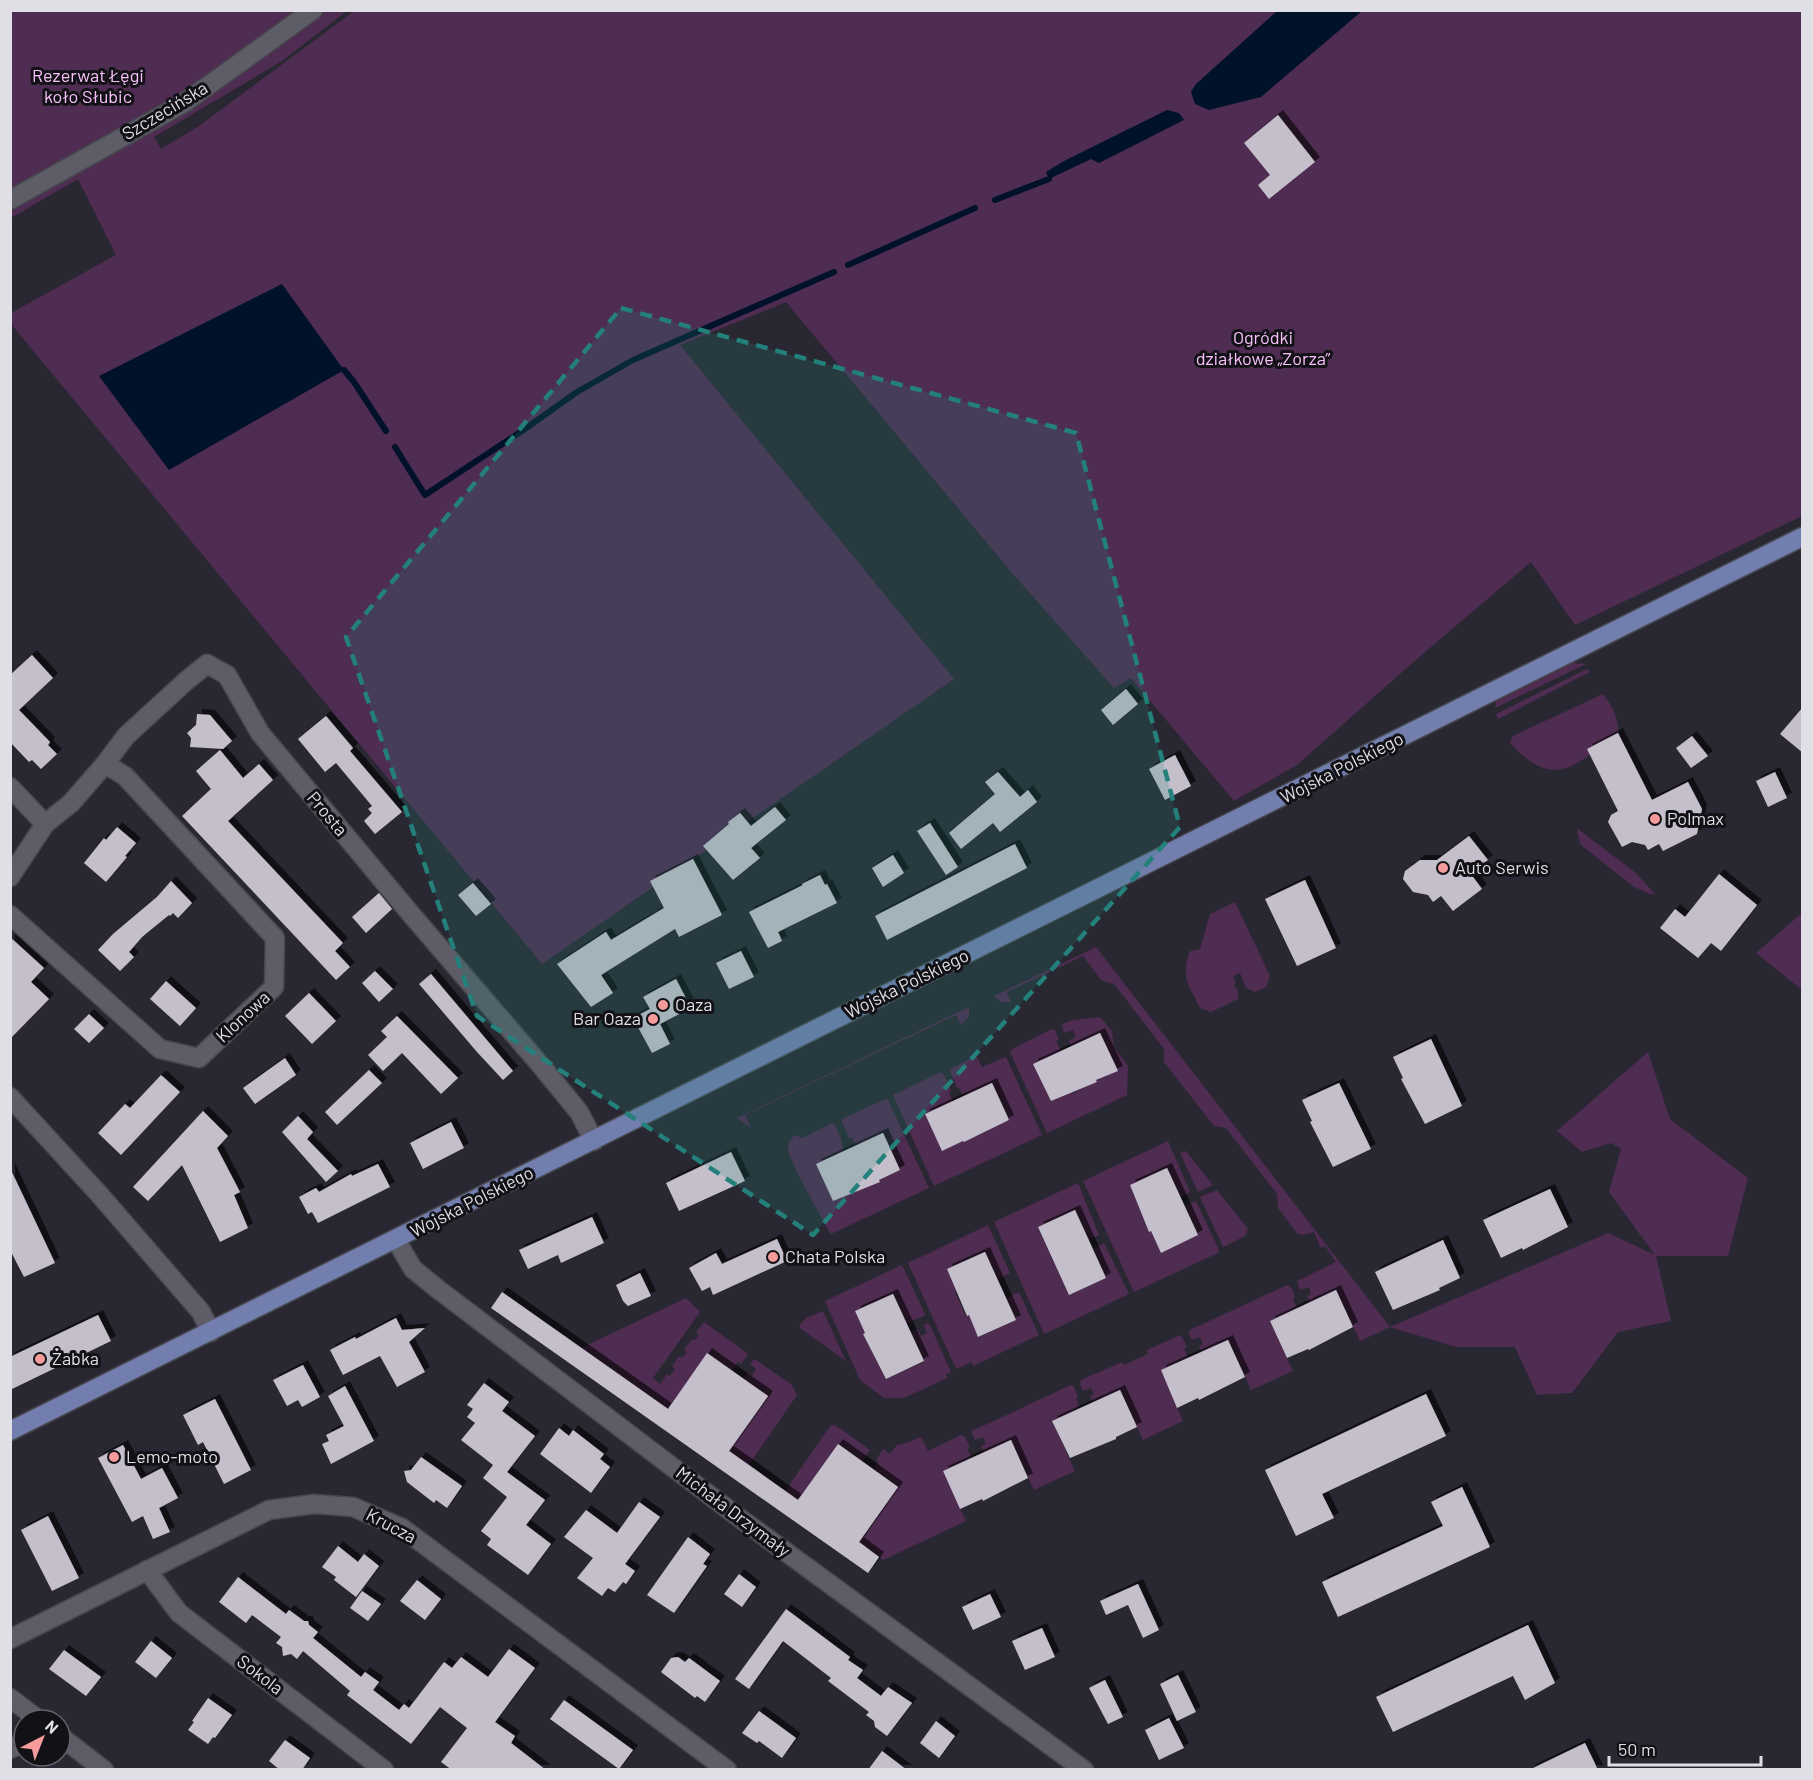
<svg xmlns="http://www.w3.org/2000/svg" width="1813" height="1780" font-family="Barlow,sans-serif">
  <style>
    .green { fill: #4f2c51 }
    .water { fill: #00122a }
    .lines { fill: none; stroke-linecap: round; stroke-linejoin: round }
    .stream { stroke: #00122a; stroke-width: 6 }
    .building { fill: #c5bfcb; filter: url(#shadow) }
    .minor-casing { stroke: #47474e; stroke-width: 21 }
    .major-casing { stroke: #47474e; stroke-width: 21 }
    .minor { stroke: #5d5c67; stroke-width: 18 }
    .major { stroke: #717eae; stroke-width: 18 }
    .marked { fill: #24807a; fill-opacity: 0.2; stroke: #24807a; stroke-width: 4.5; stroke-dasharray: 12 8; stroke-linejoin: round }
    .poi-dot { fill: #f59b9b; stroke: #121116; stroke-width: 2 }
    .labels { text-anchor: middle; stroke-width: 6; stroke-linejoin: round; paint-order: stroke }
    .park-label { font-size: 18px; fill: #f9c0fb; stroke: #121116 }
    .street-label { font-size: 18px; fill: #dfdfe5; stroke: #121116 }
    .poi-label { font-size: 18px; fill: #dfdfe5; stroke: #121116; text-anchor: start }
  </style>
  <defs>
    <filter id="shadow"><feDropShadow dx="5" dy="-5" stdDeviation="0" flood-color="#0009"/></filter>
  </defs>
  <rect width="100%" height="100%" fill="#292832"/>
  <path class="green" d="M10,11h337l-65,50 -128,76 7,12 38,-23 155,-115h1448v505l-227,109 -44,-63 -113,96 -121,107 -63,36 -103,-123 -17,10 -102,-115 -226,-271 -106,43 274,334 -412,285 -531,-640v-11l105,-58 -38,-76 -67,39z
    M1572,663l14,1 -91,44 1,-7z
    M1587,669l3,3 -92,47 -2,-5z
    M1603,694c9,10 16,26 15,39 -43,33 -64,58 -108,10l3,-7z
    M1578,829l58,44 19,21h-5l-16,-7 -53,-42 -4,-13z
    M1235,902l35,74 -4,11 -11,5 -9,-4 -6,-15 -7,3 3,7 -2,1 2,5 2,-1v11l-27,13 -11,-4c-11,-23 -20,-31 -10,-57l10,-2 10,-35z
    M1802,913v77l-46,-37z
    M1096,947l294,380 218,-94 47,22 -46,-63 12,-43 -10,-6 -29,9 -25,-21 91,-79 22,67 78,59 -20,78h-72l15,65 -53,11 -46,61 -35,2 -22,-48h-59l-66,-20 -30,14 -24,-51 -26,12 -3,-6 4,-2 -2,-7 -9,3 -3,-9 39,-19 -11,-16 -4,2 -7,-16 -12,3 -5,-2 -19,-25 -1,-14 -51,-66 -12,-2 -50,-64v-13l-49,-64 -14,-5 -18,-24 -76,36 4,10h-10l-7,-6z
    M969,1007v10l-8,8 -5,-10 -211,100 6,13 -14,-10z
    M1100,1017l12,14 2,16 14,19 -1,29 -80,38 -37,-81 4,-4 38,-19 3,1 4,9 -3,2 5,10 -27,13 17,37 21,-9 1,1 44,-23 -17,-37 -29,13 -2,-5 7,-4 -3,-7 -9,3 -2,-7 1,-2 10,-4z
    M976,1056l6,11 24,-10 36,78 -108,51 -41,-91 48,-23 3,2 7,17 -2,2 4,8 -28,13 17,36 46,-19v-1l21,-10 -17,-37 -29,13 -4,-8h-2l-7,-17v-2z
    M887,1098l42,90 -98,46c-8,-14 -43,-75 -43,-86 0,-6 3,-9 6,-13l9,3 29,-15 3,2 7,16 -1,1 3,9 -27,13 38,28 24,-10v-2l21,-10 -17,-36 -27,12 -4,-8h-3l-7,-16v-3z
    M1168,1141l22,51 -9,5 -14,-29 -37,17 19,47 2,-1 10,22 37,-18 -13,-29 11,-5 23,49 -1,3 -84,39 -51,-111z
    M1186,1151l27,34 -15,7 -18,-39z
    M1078,1183l21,52 -10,5 -14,-30 -37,18 31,67 37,-17 -13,-29 11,-6 25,51 -85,40 -50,-112z
    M1217,1190l31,39 -3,7 -22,11 -23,-50z
    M988,1225l22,48 -12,6 -13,-27 -37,17 9,21 -2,2 11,24 3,-1 10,22 37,-17 -10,-22 13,-6 20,43 -66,31 -1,-4 -16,7 -48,-106z
    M902,1265l23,49 -1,2 -18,7 -51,-12 10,22 -2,1 23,45 38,-17 -13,-30 7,-3 3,7 6,-3 -3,-8 3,-2 3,2 21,47 -5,2 1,4 -43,20h-20l-24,-18 -35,-79z
    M1287,1285l5,3 3,9 -2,1 4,10 -27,13 23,50 -42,19 -22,-50 -28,12 -2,-6 4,-2 -3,-7 -8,3 -4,-7 2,-3z
    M686,1298l14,14 -47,66 7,6 7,-10 3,2 5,-7 -3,-3 7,-10 3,2 5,-6 -3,-2 8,-11 2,2 5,-6 -3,-3 8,-10 43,31v3l-6,8 -3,-2 -6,9 -25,-17 -23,33 19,14 -1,2 42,27 23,-34 -24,-18 5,-5 4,3 4,-7 -6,-5 3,-4h3l36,25 5,10 -49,71 -167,-118z
    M823,1311l23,50 -46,-33 -1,-2 7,-8z
    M1180,1335l2,2 5,10 -3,2 4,8 -27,13 22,51 -40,19 -23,-50 -27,12 -3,-6 4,-2 -3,-6 -8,3 -3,-7 1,-4 41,-18 2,3 24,-11 -1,-4z
    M1071,1385l3,2 4,10 -2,1 3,10 -27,13 23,50 -41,19 -23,-50 -27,12 -3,-6 5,-2 -3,-7 -8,3 -3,-6v-3z
    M831,1425h4l35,25 -8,11 -24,-17 -24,34 60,43 24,-34 -24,-18 5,-7 -3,-2 7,-11 7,5 7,-9 10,-2 14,-6 7,14 33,-16 4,2 5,10 -3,1 4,10 -28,13 23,50 -83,39 -98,-69z"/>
  <path class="water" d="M1277,11h85l-101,86 -52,13 -14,-6 -4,-12 5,-8z
    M1167,110l12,3 5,7 -85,43 -8,-4 -42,20 -3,-7 18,-11z
    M282,284l62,86 -175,100 -70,-94z"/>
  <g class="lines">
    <path class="stream" d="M995,200l54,-21
      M848,265l127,-57
      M344,370l10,12 32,49
      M395,447l30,48 97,-64 55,-39 56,-32 201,-88"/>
  </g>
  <path class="building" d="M1278,115l37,47 -46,37 -11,-14 12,-10 -26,-32z
    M32,655l21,23 -34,32 31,32 -2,3 9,9 -16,15 -9,-9 -3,2 -19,-20v-67z
    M1126,689l12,15 -25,21 -12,-15z
    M1803,707v46l-23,-19z
    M197,714l13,1 22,26 -9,8 -33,-2 1,-9 -4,-5 9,-8z
    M326,716l27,32 -3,3 52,61 -27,22 -11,-13 8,-8 -4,-4 4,-3 -36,-43 -11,9 -27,-33z
    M1618,733l34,67 36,-18 14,27 -5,25 -34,17 -4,-7 -11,6 -3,-5 -13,-3 -10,5 -14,-25 3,-7 7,-4 -31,-62z
    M1692,736l16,20 -17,12 -15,-20z
    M220,750l23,28 16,-14 14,16 -45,41 115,122 -8,8 15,16 -14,13 -154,-164 29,-27 -15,-18z
    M1175,755l16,31 -26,14 -16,-31z
    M998,772l22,25 8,-7 9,12 -37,30 -7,-9 -32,26 -12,-16 46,-39 -10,-12z
    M1775,772l12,26 -19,9 -12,-26z
    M775,807l11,13 -35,28 9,10 -27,22 -30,-34 26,-22 -1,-2 12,-9 11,13z
    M930,823l28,44 -12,8 -29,-44z
    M117,827l19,16 -11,13 2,1 -21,25 -22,-19 20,-25 2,2z
    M1469,836l19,24 -18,13 12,16 -29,22 -12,-15 -8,6 -5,-7 -15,-3 -10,-13 2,-8 15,-11h17z
    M1015,844l12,24 -140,72 -12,-24z
    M893,855l11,18 -21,14 -11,-19z
    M693,859l29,56 -43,22 -4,-8 -74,46 12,18 -22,14 -34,-43 49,-32 5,8 53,-32 -14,-27z
    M1719,874l38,31 -36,46 -10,-8 -13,15 -38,-30 15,-19 10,8z
    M820,875l5,10 2,-1 10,19 -59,29 4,9 -14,7 -19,-36 54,-27 -1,-1z
    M1305,880l31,68 -39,18 -32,-67z
    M171,881l21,22 -14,15 -5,-5 -3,3 -1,-1 -27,22 -13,15 5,5 -14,14 -22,-21 15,-16 44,-37z
    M473,883l18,21 -15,12 -18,-21z
    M379,893l13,16 -26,24 -14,-16z
    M10,937l34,31 -13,14 18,17 -39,40z
    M741,951l13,26 -25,12 -13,-26z
    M375,971l18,18 -14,13 -17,-19z
    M431,974l82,97 -10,9 -26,-28 -58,-68z
    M676,979l15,29 -31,16 10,20 -18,9 -19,-35 17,-9 -7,-12z
    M166,981l30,27 -16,18 -30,-27z
    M309,993l27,28 -24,23 -27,-28z
    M89,1014l15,14 -15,15 -15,-14z
    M397,1016l61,62 -17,16 -39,-41 -19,18 -15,-16 19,-18 -6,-6z
    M1100,1033l18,38 -22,9 1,2 -46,19 -18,-37z
    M1431,1039l31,67 -37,18 -24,-45 2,-1 -10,-21z
    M285,1058l11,17 -41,29 -12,-16z
    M369,1070l13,13 -45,42 -12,-13z
    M161,1075l19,17 -59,63 -23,-22 27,-29 5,4z
    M992,1083l17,37 -45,22 -1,-1 -21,10 -17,-37z
    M1339,1083l32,66 -38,18 -23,-45 2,-1 -10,-21z
    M203,1111l25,25 -11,12 23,44 -6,3 14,33 -28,14 -38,-77 -34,36 -15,-14z
    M298,1116l15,16 -6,7 31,32 -12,11 -44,-50z
    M451,1122l13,26 -41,21 -13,-26z
    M883,1133l17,37 -21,10 1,2 -47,19 -17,-37z
    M731,1152l14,29 -66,30 -13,-28z
    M378,1164l12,23 -72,36 -6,-11 -4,2 -9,-17 17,-9 3,4 32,-18 1,2z
    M10,1168l45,95 -31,14 -14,-27z
    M1167,1168l31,67 -37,18 -10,-22 -2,1 -19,-47z
    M1550,1189l18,38 -45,23 -1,-2 -21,10 -18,-38z
    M1075,1210l31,68 -37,17 -31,-68z
    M592,1217l12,26 -43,20 -3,-8 -30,14 -9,-19z
    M777,1239l10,22 -74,34 -3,-8 -8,4 -13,-23 27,-15 6,11z
    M1443,1240l17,38 -21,10 1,2 -47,20 -18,-38z
    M985,1252l31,68 -38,17 -9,-22 -2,1 -20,-47z
    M640,1273l11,23 -23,10 -5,-5 -7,-16z
    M1336,1290l17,37 -44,23 -1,-1 -21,9 -17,-37z
    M502,1292l166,117 39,-56 61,43 -39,55 69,49 40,-56 60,43 -39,55 20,15 -11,16 -377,-265z
    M893,1294l31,67 -38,18 -23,-45 2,-1 -10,-22z
    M98,1315l13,26 -101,49v-33z
    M396,1318l6,12 23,-2 -16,14 16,30 -28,15 -17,-31 -37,19 -13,-25 25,-13 1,2z
    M1228,1340l17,37 -46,23 -1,-2 -21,10 -16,-38z
    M303,1365l17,32 -18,10 -4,-7 -11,6 -14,-26z
    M484,1383l25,19 -7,9 33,25 -28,36 38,28 -19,25 25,19 -23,31 -41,-30 4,-6 -10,-8 26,-34 -24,-19 10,-13 -32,-25 14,-17 -8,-6 6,-8 -6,-4z
    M345,1386l29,55 -43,23 -9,-20 7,-3 -3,-6 18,-9 -16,-30z
    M1120,1390l17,37 -21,10v2l-46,19 -18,-37z
    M1426,1394l20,42 -124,58 12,24 -38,18 -31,-66z
    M215,1399l36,71 -27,14 -21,-42 -5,3 -15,-30z
    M559,1428l10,8 4,-6 31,24 -4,5 10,8 -19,26 -51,-39z
    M1011,1440l17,38 -45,23 -1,-2 -22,10 -17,-38z
    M123,1445l18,34 21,-11 16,30 -19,10 11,24 -17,7 -10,-23 -11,6 -34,-64z
    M421,1457l41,29 -15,22 -11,-8 -2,3 -27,-21 -3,-11 7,-1z
    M1462,1487l28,60 -152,70 -16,-35 121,-56 -12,-24z
    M639,1502l21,15 -35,47 10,7 -9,13 -3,-2 -8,10 -7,-4 -6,8 -25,-18 16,-20 -29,-21 22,-27 31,23z
    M48,1516l31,62 -27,13 -31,-61z
    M688,1537l22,17 -7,10 4,2 -33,47 -27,-18z
    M338,1546l20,16 6,-8 15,12 -23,31 -22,-17 2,-3 -14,-10z
    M739,1574l17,13 -14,20 -18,-13z
    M238,1577l48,37 3,-4 15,11h4l1,4 9,7 -5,6 48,39 4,-5 14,10 -6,8 26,20 5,-6 5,4 35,-46 8,6 9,-11 27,20 21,-28 26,19 -40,54 20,14 -4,7 35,27h-94l-11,-8 26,-34 -27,-21 -29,37 -64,-49 3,-4 -47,-40 -6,8 -6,-5 -8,2 -1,-9 -6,-4 5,-6 -29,-22 -6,8 -27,-21z
    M417,1580l24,19 -16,21 -25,-19z
    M1138,1584l21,46 -16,8 -15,-33 -22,10 -6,-14z
    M362,1591l19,13 -13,17 -18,-13z
    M990,1594l11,23 -28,13 -11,-23z
    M786,1609l64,48 -2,3 15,10 -6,8 24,18 7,-9 24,16 -25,33 -12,-9 -1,-6 -8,-6 3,-3 -41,-31 3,-3 -48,-37 -34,48 -14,-10z
    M1528,1625l27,58 -30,17 -12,-24 -120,56 -17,-35z
    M1042,1628l13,29 -30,13 -13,-29z
    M151,1641l21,17 -16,20 -21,-16z
    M64,1650l37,27 -15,19 -37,-27z
    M678,1657l7,5 4,-4 31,23 -15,21 -8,-6 -2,2 -34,-26 10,-14z
    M1178,1675l18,37 -19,9 -17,-37z
    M1105,1680l18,37 -15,7 -19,-36z
    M208,1698l24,17 -17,23 -2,-1 -5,7 -20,-14 6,-8 -2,-1z
    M564,1700l69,50 -14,19 -69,-50z
    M759,1711l37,27 -14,20 -23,-17 -2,2 -15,-10z
    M1169,1718l15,30 -25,12 -14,-30z
    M936,1721l19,15 -16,22 -19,-15z
    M285,1740l25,18 -8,12h-22l-11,-9z
    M1585,1743l13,27h-69z
    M882,1751l25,19h-39z"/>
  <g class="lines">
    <g class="minor-casing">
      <path id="minor" d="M10,200l174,-97 129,-93
        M10,787l35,37
        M10,877l35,-53 26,-21 34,-39 21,-28 60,-55 21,-17 20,11 33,58 150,180 133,155 36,44 15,29
        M10,915l150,134 39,9 75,-71 1,-49 -150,-162 -20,-12
        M10,1097l89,97 102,118 10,20
        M396,1240l17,29 26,21 306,232 339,248
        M147,1570l32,43 205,157
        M10,1639l259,-129 45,-6 39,3 49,21 325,242
        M10,1698l29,22
        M60,1736l44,34
        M10,1749l11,-5 3,-4"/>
    </g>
    <g class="major-casing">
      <path id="major" d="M10,1431l1792,-894"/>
    </g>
    <use href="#minor" class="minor"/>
    <use href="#major" class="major"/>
  </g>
  <path class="marked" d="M621,308l455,125 104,394 -367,408 -336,-219 -131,-379z"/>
  <g class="poi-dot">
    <circle cx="1655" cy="819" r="6"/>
    <circle cx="1443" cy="868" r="6"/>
    <circle cx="663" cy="1005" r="6"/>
    <circle cx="653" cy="1019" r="6"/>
    <circle cx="773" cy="1257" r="6"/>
    <circle cx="40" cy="1359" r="6"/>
    <circle cx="114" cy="1457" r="6"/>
  </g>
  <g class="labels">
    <g class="park-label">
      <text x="88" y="82">Rezerwat Łęgi<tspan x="88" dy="21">koło Słubic</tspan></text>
      <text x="1263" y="344">Ogródki<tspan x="1263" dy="21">działkowe „Zorza”</tspan></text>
    </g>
    <g class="street-label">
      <text transform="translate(165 111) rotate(-31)" y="6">Szczecińska</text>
      <text transform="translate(1342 768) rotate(-27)" y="6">Wojska Polskiego</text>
      <text transform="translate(327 814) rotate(50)" y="6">Prosta</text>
      <text transform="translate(907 984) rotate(-26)" y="6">Wojska Polskiego</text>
      <text transform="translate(243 1017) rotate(-43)" y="6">Klonowa</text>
      <text transform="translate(472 1202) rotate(-27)" y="6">Wojska Polskiego</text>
      <text transform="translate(733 1512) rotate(37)" y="6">Michała Drzymały</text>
      <text transform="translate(391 1526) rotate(28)" y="6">Krucza</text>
      <text transform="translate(260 1675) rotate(37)" y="6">Sokola</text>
    </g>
    <g class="poi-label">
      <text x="1667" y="825">Polmax</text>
      <text x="1455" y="874">Auto Serwis</text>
      <text x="675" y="1011">Oaza</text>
      <text x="641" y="1025" text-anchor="end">Bar Oaza</text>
      <text x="785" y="1263">Chata Polska</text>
      <text x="52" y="1365">Żabka</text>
      <text x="126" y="1463">Lemo-moto</text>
    </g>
  </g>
  <rect width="1813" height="1780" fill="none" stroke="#dfdfe5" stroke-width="24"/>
  <g transform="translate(42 1738) rotate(42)"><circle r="28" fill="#121116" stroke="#646369" stroke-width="1.5"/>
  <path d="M0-4.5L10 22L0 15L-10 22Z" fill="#f59b9b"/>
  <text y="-9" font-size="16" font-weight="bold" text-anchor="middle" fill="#dfdfe5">N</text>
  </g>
  <path d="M1609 1756v9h152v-9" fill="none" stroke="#dfdfe5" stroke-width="3"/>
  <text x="1618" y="1756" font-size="18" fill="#dfdfe5" stroke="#121116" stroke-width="4.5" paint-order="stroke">50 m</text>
</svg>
